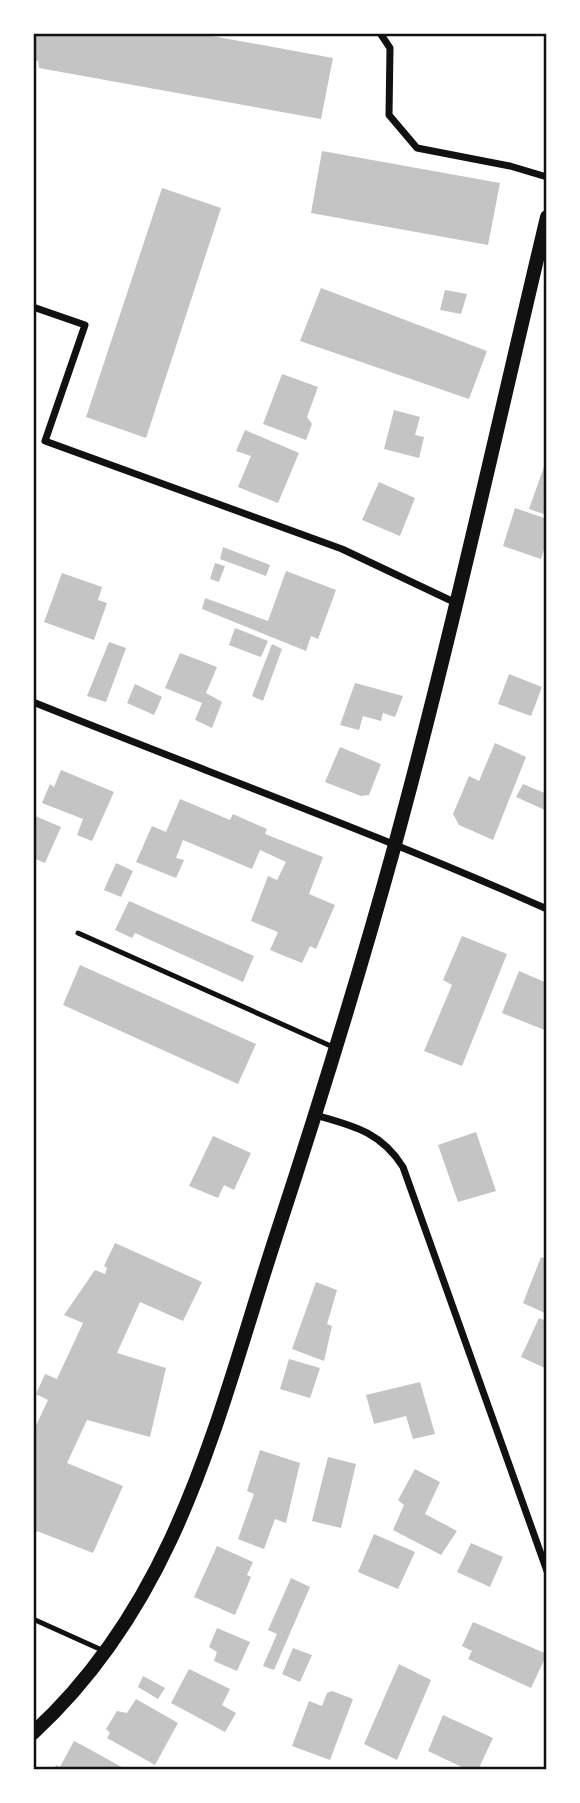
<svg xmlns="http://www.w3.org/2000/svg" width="580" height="1803" font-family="'DM Sans',sans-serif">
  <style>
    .building { fill: #c4c4c4 }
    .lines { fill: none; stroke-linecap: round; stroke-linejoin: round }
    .service { stroke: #111; stroke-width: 5 }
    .minor { stroke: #111; stroke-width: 7 }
    .secondary { stroke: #111; stroke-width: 14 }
    .neatline { fill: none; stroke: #111; stroke-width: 2.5 }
  </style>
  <rect width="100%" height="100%" fill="#fff"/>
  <path class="building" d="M33,33h163l137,25 -12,61 -282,-51 -1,-7 -5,-1z
    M322,151l178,32 -12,62 -177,-32z
    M162,188l59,20 -75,230 -60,-21z
    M321,288l166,63 -18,48 -169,-58z
    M445,290l22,4 -6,20 -21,-4z
    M282,374l36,13 -11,30 5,7 -6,16 -43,-16z
    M394,410l26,7 -5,18 9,2 -5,21 -35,-9z
    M245,430l54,23 -21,50 -40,-16 13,-31 -15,-5z
    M546,461h1v54l-18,-6z
    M379,482l36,16 -15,38 -38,-16z
    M515,508l32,11v21l-6,19 -38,-13z
    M223,547l47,18 -4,11 -46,-17z
    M215,563l10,3 -6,16 -9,-3z
    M286,571l50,19 -18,49 -7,-3 -5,15 -104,-42 3,-11 63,23z
    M62,573l40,14 -4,13 9,3 -13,37 -50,-18z
    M235,628l33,13 -7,16 -32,-12z
    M109,642l17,6 -20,54 -19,-6z
    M272,644l10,5 -19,52 -11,-5z
    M180,653l37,14 -11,26 16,9 -10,26 -17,-8 7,-17 -37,-15z
    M509,674l33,13 -11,29 -33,-12z
    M355,683l48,13 -8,21 -12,-4 -2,8 -18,-5 -4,14 -19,-5z
    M135,684l27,13 -8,18 -27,-12z
    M495,743l31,14 -33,83 -34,-15 -6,-11 16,-38 10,5z
    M340,747l41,17 -12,31 -8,1 -36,-14z
    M61,770l53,22 -22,49 -15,-6 6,-16 -41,-16 8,-19 4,3z
    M523,784l24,10 -2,16 -29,-13z
    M180,799l50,21 3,-6 34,15 -2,5 58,23 -14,37 26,11 -19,44 -6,-3 -8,17 -32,-13 8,-18 -27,-11 17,-45 9,4 9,-18 -26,-12 -8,19 -69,-29 -7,18 8,2 -8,18 -40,-16 16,-36 14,6z
    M33,815l28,12 -16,36 -12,-5z
    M116,863l17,8 -12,26 -17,-7z
    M129,901l125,55 -11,26 -108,-49 -3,5 -17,-8z
    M462,936l45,18 -45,112 -38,-15 28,-66 -9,-5z
    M80,965l176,79 -18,40 -175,-79z
    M519,971l28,12v48l-45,-18z
    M476,1132l20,59 -38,11 -20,-57z
    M213,1136l38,17 -17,37 -10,-5 -6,13 -29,-12z
    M115,1243l87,39 -19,39 -43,-19 -23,51 49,15 -16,69 -63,-17 -20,43 56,23 -30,67 -56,-22 -4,8v-107l15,-32 -12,-6 9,-20 12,5 26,-56 -19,-8 31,-45 10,4 2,-6 -3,-2z
    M541,1257l6,2v55l-24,-11z
    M316,1282l21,8 -10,34 5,2 -8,35 -32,-12z
    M539,1318l8,3v48l-26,-12z
    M289,1359l31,9 -10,30 -30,-9z
    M420,1382l15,52 -22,5 -7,-23 -32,8 -8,-29z
    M260,1450l40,13 -14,60 -11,-4 -11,30 -26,-10 16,-45 -7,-3z
    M328,1457l28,7 -15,64 -29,-7z
    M415,1469l25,13 -15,32 32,17 -16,24 -48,-25 11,-25 -6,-5z
    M374,1534l41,18 -17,37 -40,-17z
    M471,1543l32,14 -13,30 -33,-15z
    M217,1546l36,16 -6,13 4,2 -16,38 -41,-18z
    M291,1578l19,9 -36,83 -11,-4 14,-32 -9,-4z
    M473,1622l74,32 -16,34 -63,-29 4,-8 -10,-5z
    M217,1628l33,14 -13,29 -23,-10 3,-9 -8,-5z
    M293,1648l19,7 -12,27 -18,-8z
    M399,1664l32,16 -34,80 -33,-16z
    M189,1669l41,20 -8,16 14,8 -11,19 -54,-29z
    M143,1676l22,12 -7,11 -20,-12z
    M332,1691l21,8 -23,61 -38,-14 17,-45 13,5 5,-13z
    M136,1699l42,24 -23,42 -48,-27 3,-5 -4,-4 11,-18 10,2z
    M443,1715l50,23 -15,32h-10l-40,-19z
    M74,1741l6,3 47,26h-73l2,-5 4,2z"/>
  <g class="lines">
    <path class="service" d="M78,933l255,114
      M33,1619l71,32"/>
    <path class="minor" d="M380,33l10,15 -1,67 28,33 93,18 37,11
      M33,307l52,18 -40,116 297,108 114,54
      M33,702c171,69 345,132 514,207
      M315,1115c39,11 66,17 88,52l144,404"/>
    <path class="secondary" d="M33,1733c146,-134 184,-316 243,-497 42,-128 82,-257 118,-388 57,-209 103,-421 153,-631"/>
  </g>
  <rect width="580" height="1803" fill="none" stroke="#ffffff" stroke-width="70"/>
  <rect x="35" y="35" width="510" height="1733" class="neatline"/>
</svg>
